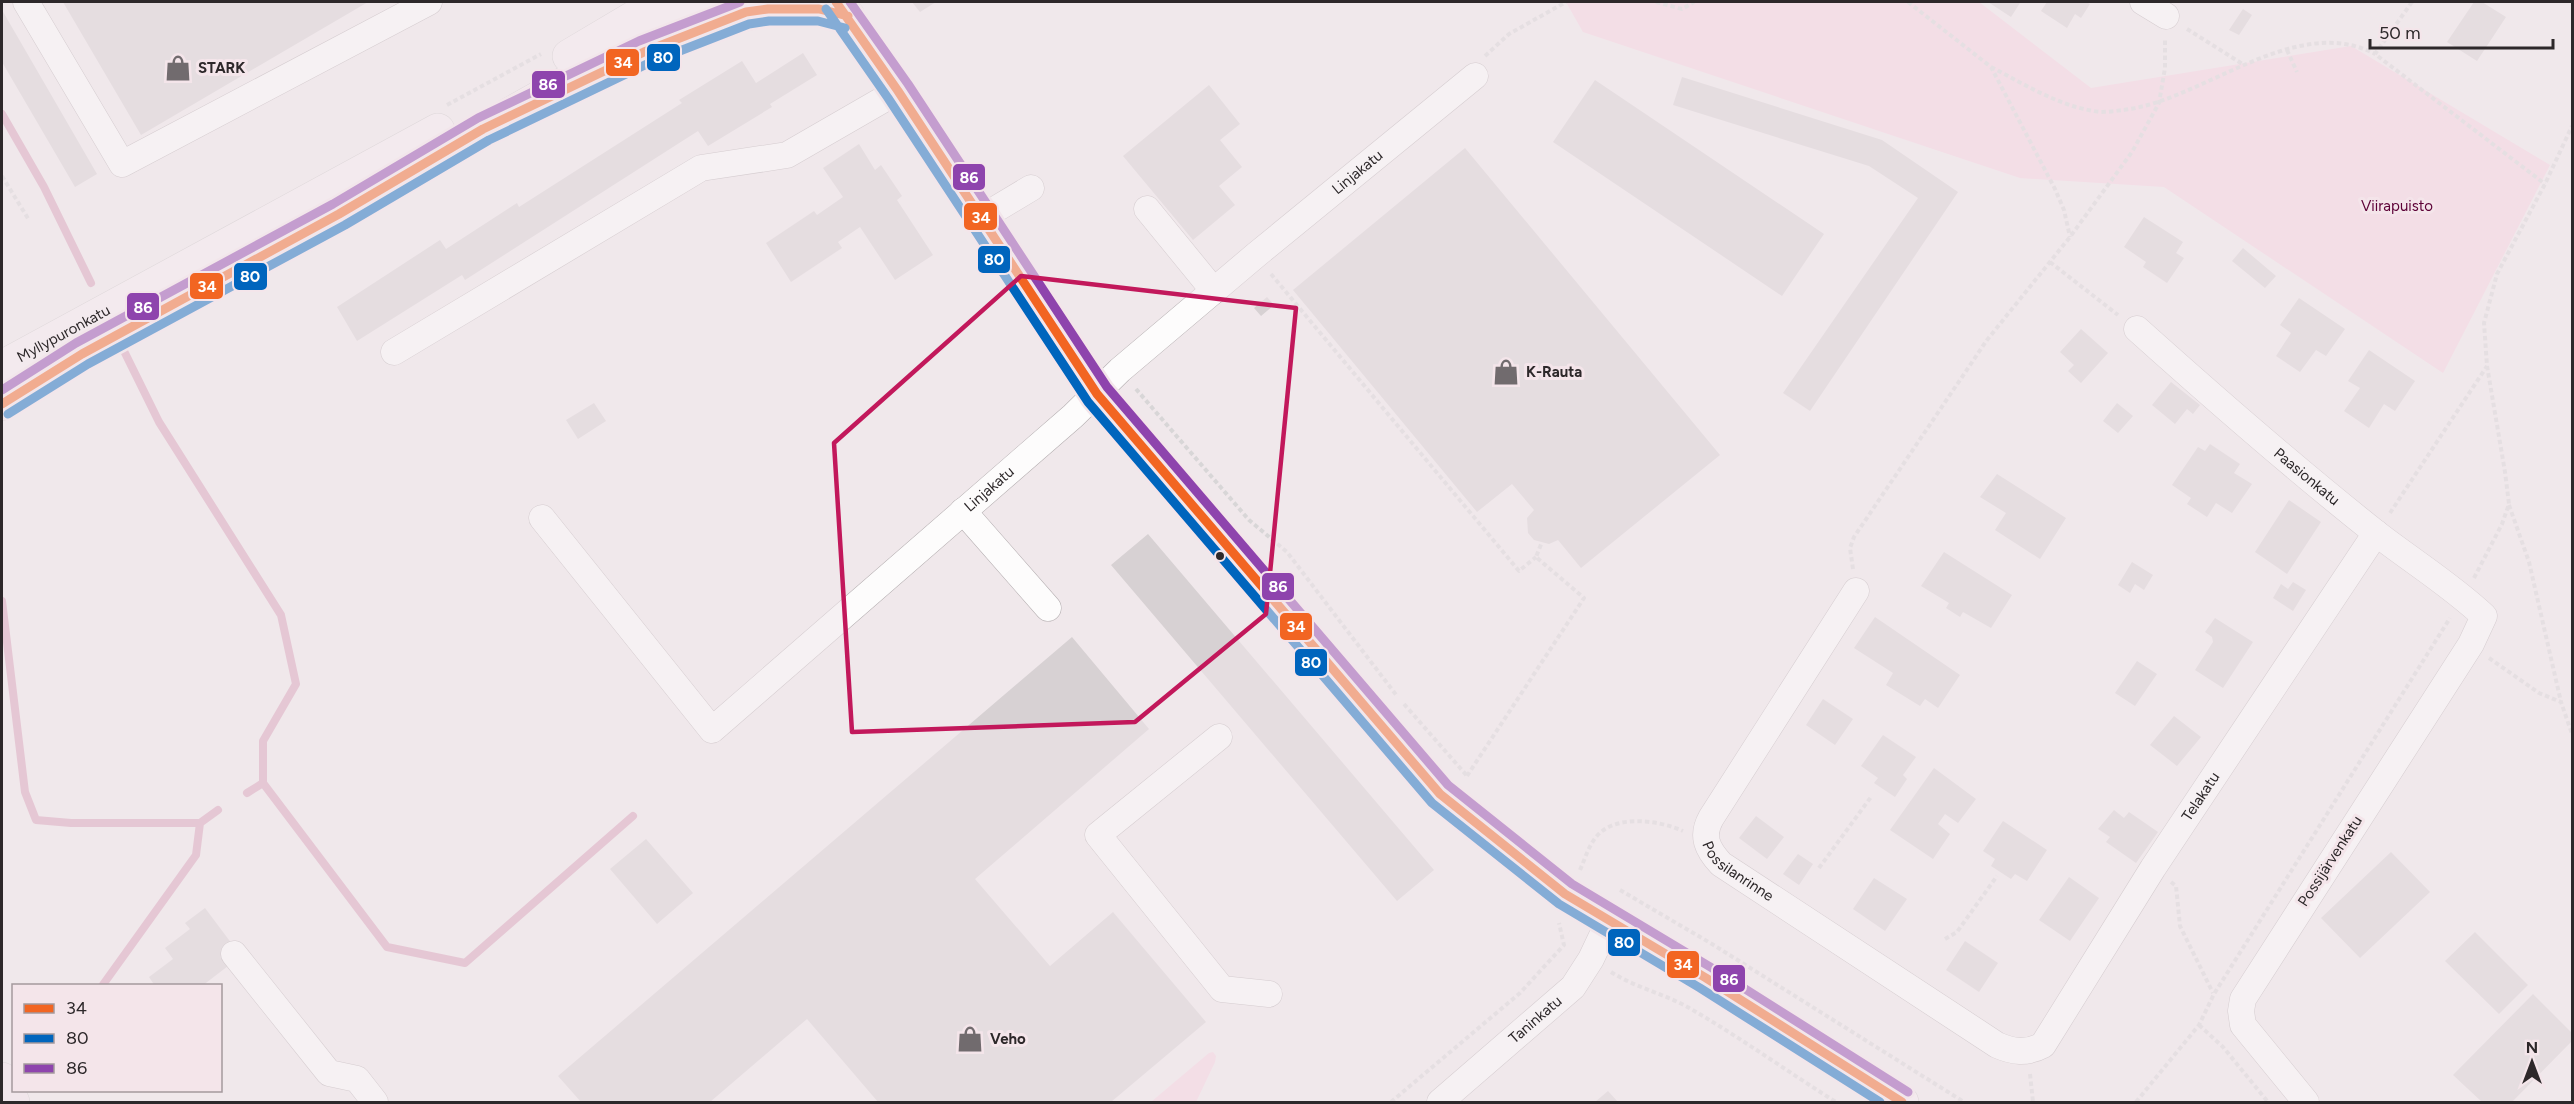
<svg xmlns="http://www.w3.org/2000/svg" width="2574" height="1104" font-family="Figtree,sans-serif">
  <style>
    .green { fill: #f6d2e0 }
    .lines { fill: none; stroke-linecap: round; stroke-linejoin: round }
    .stream { stroke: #d7a1b8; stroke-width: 8 }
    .building { fill: #d7d1d3 }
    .minor-casing { stroke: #b4aeb0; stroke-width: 27 }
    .major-casing { stroke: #c7c4c5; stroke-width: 34 }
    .highway-casing { stroke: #c7c4c5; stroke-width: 34 }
    .path { stroke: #d8d6d7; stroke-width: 4; stroke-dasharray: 4.5 3; stroke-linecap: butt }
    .minor { stroke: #fdfcfc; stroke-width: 26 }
    .major { stroke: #f6eef1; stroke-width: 33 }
    .highway { stroke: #f2e5ea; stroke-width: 33 }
    .bus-1-casing { stroke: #f4e5ea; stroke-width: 14 }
    .bus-2-casing { stroke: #f4e5ea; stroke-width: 14 }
    .bus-3-casing { stroke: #f4e5ea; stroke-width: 14 }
    .bus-1 { stroke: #f26522; stroke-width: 9 }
    .bus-2 { stroke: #0065bd; stroke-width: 9 }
    .bus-3 { stroke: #8e44ad; stroke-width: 9 }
    .marked { fill: none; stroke: #c2185b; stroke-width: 4.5; stroke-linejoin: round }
    .bus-dot { fill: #2d282a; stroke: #f4e5ea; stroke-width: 2 }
    .labels { text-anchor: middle; stroke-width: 6; stroke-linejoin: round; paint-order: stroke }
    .poi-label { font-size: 15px; font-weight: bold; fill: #2d282a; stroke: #f4e5ea; text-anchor: start }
    .street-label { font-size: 15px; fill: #2d282a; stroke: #f4e5ea }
    .park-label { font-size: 15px; fill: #5c0136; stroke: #f4e5ea }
    .line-badge { stroke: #f4e5ea; stroke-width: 2 }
    .badge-label { font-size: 16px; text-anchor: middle; font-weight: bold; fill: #fff }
  </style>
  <rect width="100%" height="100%" fill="#f0e8eb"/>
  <path class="green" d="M1566,2h413l112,86 260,-42 199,119 -107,208 -279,-186 -144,-9 -437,-146z
    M1213,1052l3,4 -1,6 -19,40h-45l58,-49z"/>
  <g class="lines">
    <path class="stream" d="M2,114l42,73 47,96
      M124,351l35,71 122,193 15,69 -33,57v42l124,164 78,16 168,-147
      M2,601l23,191 11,28 35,3h129l18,-13
      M247,793l16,-10
      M102,986l94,-131 4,-32"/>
  </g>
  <path class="building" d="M63,2h305l-227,133z
    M912,2h24l-16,10z
    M1988,2h31l1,1 -9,14z
    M2047,2h39l4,2 -9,14 -6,-4 -8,14 -26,-17z
    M2474,2h8l24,15 -29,44 -30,-19z
    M2243,9l9,6 -13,20 -10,-5z
    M2,10l95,164 -22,13 -73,-125z
    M803,53l14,22 -47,29 2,3 -64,39 -10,-15 -233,149 -3,-5 -105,66 -20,-34 103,-67 6,9 71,-46 2,4 163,-104 -3,-3 63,-39 14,22z
    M1682,77l200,63 76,52 -148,219 -27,-18 135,-195 -49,-32 -196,-61z
    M1595,80l229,154 -42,62 -229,-154z
    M1209,85l31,39 -20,16 22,27 -23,19 16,19 -42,35 -70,-84z
    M859,144l16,26 6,-5 21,31 -5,4 36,55 -38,25 -35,-53 -22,15 4,6 -51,34 -25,-39 48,-32 3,4 26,-18 -20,-29z
    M1465,148l255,307 -139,113 -23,-28 -9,4 -15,-4 -6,-7 -1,-15 7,-8 -22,-26 -35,28 -184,-222z
    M2144,217l39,25 -7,11 8,5 -17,25 -24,-16 3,-5 -22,-15z
    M2243,248l33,28 -11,12 -33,-27z
    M1267,297l7,8 -13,11 -7,-8z
    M2299,298l46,31 -19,27 -10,-6 -16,22 -24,-16 15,-23 -11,-8z
    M2081,329l27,24 -27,30 -13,-12 6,-6 -14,-13z
    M2369,350l46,31 -20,30 -11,-7 -15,24 -25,-17 16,-23 -12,-7z
    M2171,382l29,23 -7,9 -6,-5 -12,15 -23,-19z
    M594,403l12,18 -28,18 -12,-19z
    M2117,403l16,13 -15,17 -15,-12z
    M2210,444l30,20 -6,9 18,11 -20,29 -16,-10 -9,14 -20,-13 4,-6 -19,-13 26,-38 7,4z
    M1997,474l69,44 -26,41 -45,-29 11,-17 -26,-16z
    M2289,500l32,22 -34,52 -32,-22z
    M1148,534l286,336 -37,31 -286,-336z
    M1944,552l68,43 -21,33 -28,-16 -3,5 -14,-9 3,-5 -28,-17z
    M2132,562l21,13 -9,15 -9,-6 -5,9 -12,-8z
    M2293,582l13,8 -13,21 -20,-13 8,-14 7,5z
    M1875,617l85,58 -22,33 -13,-9 -5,7 -34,-21 7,-12 -39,-25z
    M2215,618l38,24 -30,46 -28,-18 18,-28 -1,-5 -7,-5z
    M1072,637l77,92 -174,150 75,87 63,-54 93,110 -95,80h-233l-71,-83 -97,83h-129l-23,-26z
    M2137,661l20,13 -22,32 -20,-13z
    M1823,699l30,20 -18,26 -29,-20z
    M2174,716l27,21 -24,29 -27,-21z
    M1883,735l33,22 -13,18 4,4 -12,18 -21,-14 4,-5 -17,-12z
    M1934,768l42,31 -18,24 -13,-9 -7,10 12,10 -17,25 -43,-29z
    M2114,810l10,8 5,-6 29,20 -22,31 -30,-21 4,-5 -12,-8z
    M1756,816l28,21 -17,22 -28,-21z
    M2003,821l44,29 -20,31 -12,-7 -4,5 -20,-13 4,-7 -12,-8z
    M646,839l47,54 -36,31 -47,-55z
    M2391,852l39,40 -70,66 -39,-40z
    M1798,854l15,10 -14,21 -16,-11z
    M2069,877l30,21 -29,43 -31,-21z
    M1874,878l33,21 -22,32 -32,-22z
    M205,908l36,48 -39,30h-47l-6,-9 24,-18 -8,-11 25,-19 -5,-6z
    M2475,932l53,53 -29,29 -54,-53z
    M1965,941l33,22 -19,29 -33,-22z
    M2533,994l39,39v8l-60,61h-30l-29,-27z
    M1608,1091l10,11h-23z"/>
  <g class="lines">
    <g class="minor-casing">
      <g id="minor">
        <path d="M26,2l96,162 307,-162"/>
        <path d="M2143,2l23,14"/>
        <path d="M1147,209l67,82"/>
        <path d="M981,218l50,-30"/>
        <path id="s1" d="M2137,329c78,70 157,139 239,204 36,28 75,52 108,83l-13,28 -228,355 -2,12 2,14 63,77"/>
        <path d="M394,352l307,-184 86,-13 111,-64"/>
        <path d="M963,511l85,97"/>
        <path id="s2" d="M542,518l170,212 361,-314 47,-46 136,-115 219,-179"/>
        <path id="s3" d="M1856,591l-145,227c-10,18 -4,31 10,46l276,181c16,7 29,9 46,0l110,-177 223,-335"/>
        <path d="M1219,737l-121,98 124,154 47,5"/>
        <path d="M234,954l95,119 28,6 18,23"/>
        <path id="s4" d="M1440,1102l133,-115 18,-28 18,-38"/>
      </g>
    </g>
    <g class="major-casing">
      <g id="major">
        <path d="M836,2l62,89 199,303 343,400 125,100 141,84 196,124"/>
        <path d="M683,36c62,-25 98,-36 165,-20"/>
        <path d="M569,56l91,-54"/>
        <path id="s5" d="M2,367l436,-237"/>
        <path d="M2,404l80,-50 257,-140 144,-85 227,-127"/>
      </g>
    </g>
    <g class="highway-casing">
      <path id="highway" d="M2,1079l11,23"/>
    </g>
    <path class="path" d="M1656,2l26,7 12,-7
      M1908,2l83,65 64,122 9,21 6,27
      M2412,2l-37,52 170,130
      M2187,29l57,36
      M2287,50l10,22
      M1485,56l24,-22 57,-32
      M1991,67c35,18 69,40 109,45 8,0 16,-1 23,-2 80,-9 172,-98 252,-56
      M447,105l94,-51
      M2,176l27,44
      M2050,262l68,53
      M1271,274l248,297 17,-14
      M1136,389l113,131 38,32 110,144
      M2509,505l20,57 32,140
      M2390,513l97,-147
      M1853,569l-3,-21 4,-11 133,-197 83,-103 62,-85 27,-49 6,-35v-29
      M2474,578l28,-54 7,-20 -4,-32 -18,-106 -3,-43 13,-49 48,-90 27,-58
      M2489,658l50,35 22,9 11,32
      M1404,704l64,73
      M1467,776l117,-178 -48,-41 6,-15
      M1819,868l52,-71
      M1580,870c5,-11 8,-23 16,-33 18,-23 63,-17 87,-6
      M2171,882l5,4 4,40 33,67
      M1620,890l92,54 252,158
      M1945,939l12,-7 40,-56
      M1611,972c25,16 55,22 80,37 50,29 97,63 145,93
      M2199,1025l24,22 45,55
      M2030,1074l3,28
      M1391,1102l129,-109 44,-48 -5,-22
      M2136,1102l63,-77 15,-31 236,-376"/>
    <use href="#minor" class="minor"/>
    <use href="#major" class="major"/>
    <use href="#highway" class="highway"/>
    <g class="bus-1-casing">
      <path id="bus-1" d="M836,2l62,89 199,303 343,400 125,100 141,84 196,124
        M2,404l80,-50 257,-140 144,-85 161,-77 102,-40 22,-3h51l29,7"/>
    </g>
    <g class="bus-2-casing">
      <path id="bus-2" d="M826,9l62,89 200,304 344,401 127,101 141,84 180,114
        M8,414l80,-50 257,-139 144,-85 160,-77 100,-39 20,-3h49l27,7"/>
    </g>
    <g class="bus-3-casing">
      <path id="bus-3" d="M850,2l58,82 199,303 341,398 124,99 140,84 196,124
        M2,390l74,-47 257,-139 145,-86 161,-77 101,-39"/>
    </g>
    <use href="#bus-1" class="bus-1"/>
    <use href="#bus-2" class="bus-2"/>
    <use href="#bus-3" class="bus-3"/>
  </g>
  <path d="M0 0H2574V1104H0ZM1021,276l275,32 -30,306 -131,108 -283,10 -18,-289z" fill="#f0e8eb" fill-opacity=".55" fill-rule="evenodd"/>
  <path class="marked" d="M1021,276l275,32 -30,306 -131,108 -283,10 -18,-289z"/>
  <defs>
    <g id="shop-bare" transform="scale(2.07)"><path d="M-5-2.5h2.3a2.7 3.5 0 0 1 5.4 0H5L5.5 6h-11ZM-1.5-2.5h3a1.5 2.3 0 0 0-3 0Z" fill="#716b6e" stroke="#f4e5ea" stroke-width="2.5" paint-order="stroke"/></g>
  </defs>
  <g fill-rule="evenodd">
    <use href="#shop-bare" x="178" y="68"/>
    <use href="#shop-bare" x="1506" y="372"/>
    <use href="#shop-bare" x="970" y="1039"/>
  </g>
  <circle class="bus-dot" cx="1220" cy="556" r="5"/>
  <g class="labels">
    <g class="poi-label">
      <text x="198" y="73">STARK</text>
      <text x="1526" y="377">K-Rauta</text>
      <text x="990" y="1044">Veho</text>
    </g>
    <g class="street-label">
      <text dy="5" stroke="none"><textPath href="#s2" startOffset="1125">Linjakatu</textPath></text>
      <text dy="5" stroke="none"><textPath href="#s5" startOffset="70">Myllypuronkatu</textPath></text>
      <text dy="5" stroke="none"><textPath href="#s1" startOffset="225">Paasionkatu</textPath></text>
      <text dy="5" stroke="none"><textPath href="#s2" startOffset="639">Linjakatu</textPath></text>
      <text dy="5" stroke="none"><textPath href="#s3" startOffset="993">Telakatu</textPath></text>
      <text transform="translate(2330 861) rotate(-57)" y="5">Possijärvenkatu</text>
      <text dy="5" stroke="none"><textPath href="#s3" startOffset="338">Possilanrinne</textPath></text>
      <text dy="5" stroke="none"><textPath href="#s4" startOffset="126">Taninkatu</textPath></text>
    </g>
    <g class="park-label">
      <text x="2397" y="211">Viirapuisto</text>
    </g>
  </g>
  <g class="line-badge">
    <rect x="646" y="43" width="35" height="29" rx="6" fill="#0065bd"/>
    <rect x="605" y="48" width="35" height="29" rx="6" fill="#f26522"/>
    <rect x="531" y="70" width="35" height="29" rx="6" fill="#8e44ad"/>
    <rect x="952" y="163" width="34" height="28" rx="6" fill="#8e44ad"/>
    <rect x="963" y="202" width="35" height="29" rx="6" fill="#f26522"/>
    <rect x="977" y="245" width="34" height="29" rx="6" fill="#0065bd"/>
    <rect x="233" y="262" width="35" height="29" rx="6" fill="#0065bd"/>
    <rect x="189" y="272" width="35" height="28" rx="6" fill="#f26522"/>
    <rect x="126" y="292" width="34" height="29" rx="6" fill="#8e44ad"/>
    <rect x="1261" y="572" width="34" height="29" rx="6" fill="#8e44ad"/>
    <rect x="1279" y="612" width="34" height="29" rx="6" fill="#f26522"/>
    <rect x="1294" y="648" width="34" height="29" rx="6" fill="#0065bd"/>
    <rect x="1607" y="928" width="34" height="29" rx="6" fill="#0065bd"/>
    <rect x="1666" y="950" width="34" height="29" rx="6" fill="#f26522"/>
    <rect x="1712" y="964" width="34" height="29" rx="6" fill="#8e44ad"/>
  </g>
  <g class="badge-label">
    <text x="663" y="63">80</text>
    <text x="623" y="68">34</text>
    <text x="548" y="90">86</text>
    <text x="969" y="183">86</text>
    <text x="981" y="223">34</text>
    <text x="994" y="265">80</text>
    <text x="250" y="282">80</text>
    <text x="207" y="292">34</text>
    <text x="143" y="313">86</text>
    <text x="1278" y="592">86</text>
    <text x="1296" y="632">34</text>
    <text x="1311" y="668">80</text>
    <text x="1624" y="948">80</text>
    <text x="1683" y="970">34</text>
    <text x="1729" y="985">86</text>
  </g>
  <rect width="2574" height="1104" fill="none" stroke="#2d282a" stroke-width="6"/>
  <rect x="12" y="984" width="210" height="108" fill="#f4e5ea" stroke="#a4999d" stroke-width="1.5"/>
  <rect x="24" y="1004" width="30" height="9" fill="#f26522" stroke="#a4999d" stroke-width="1.5"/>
  <text x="66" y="1014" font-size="18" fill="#2d282a">34</text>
  <rect x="24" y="1034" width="30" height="9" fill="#0065bd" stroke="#a4999d" stroke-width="1.5"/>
  <text x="66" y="1044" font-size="18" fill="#2d282a">80</text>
  <rect x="24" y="1064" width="30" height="9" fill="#8e44ad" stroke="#a4999d" stroke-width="1.5"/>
  <text x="66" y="1074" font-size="18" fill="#2d282a">86</text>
  <g transform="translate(2532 1062)" stroke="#f4e5ea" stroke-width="4.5" paint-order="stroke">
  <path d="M0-4.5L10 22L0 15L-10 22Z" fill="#2d282a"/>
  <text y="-9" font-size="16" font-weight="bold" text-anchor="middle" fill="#2d282a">N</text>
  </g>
  <path d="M2370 39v9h183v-9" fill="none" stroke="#2d282a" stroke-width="3"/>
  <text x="2379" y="39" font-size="18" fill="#2d282a" stroke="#f4e5ea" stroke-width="4.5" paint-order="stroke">50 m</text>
</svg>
